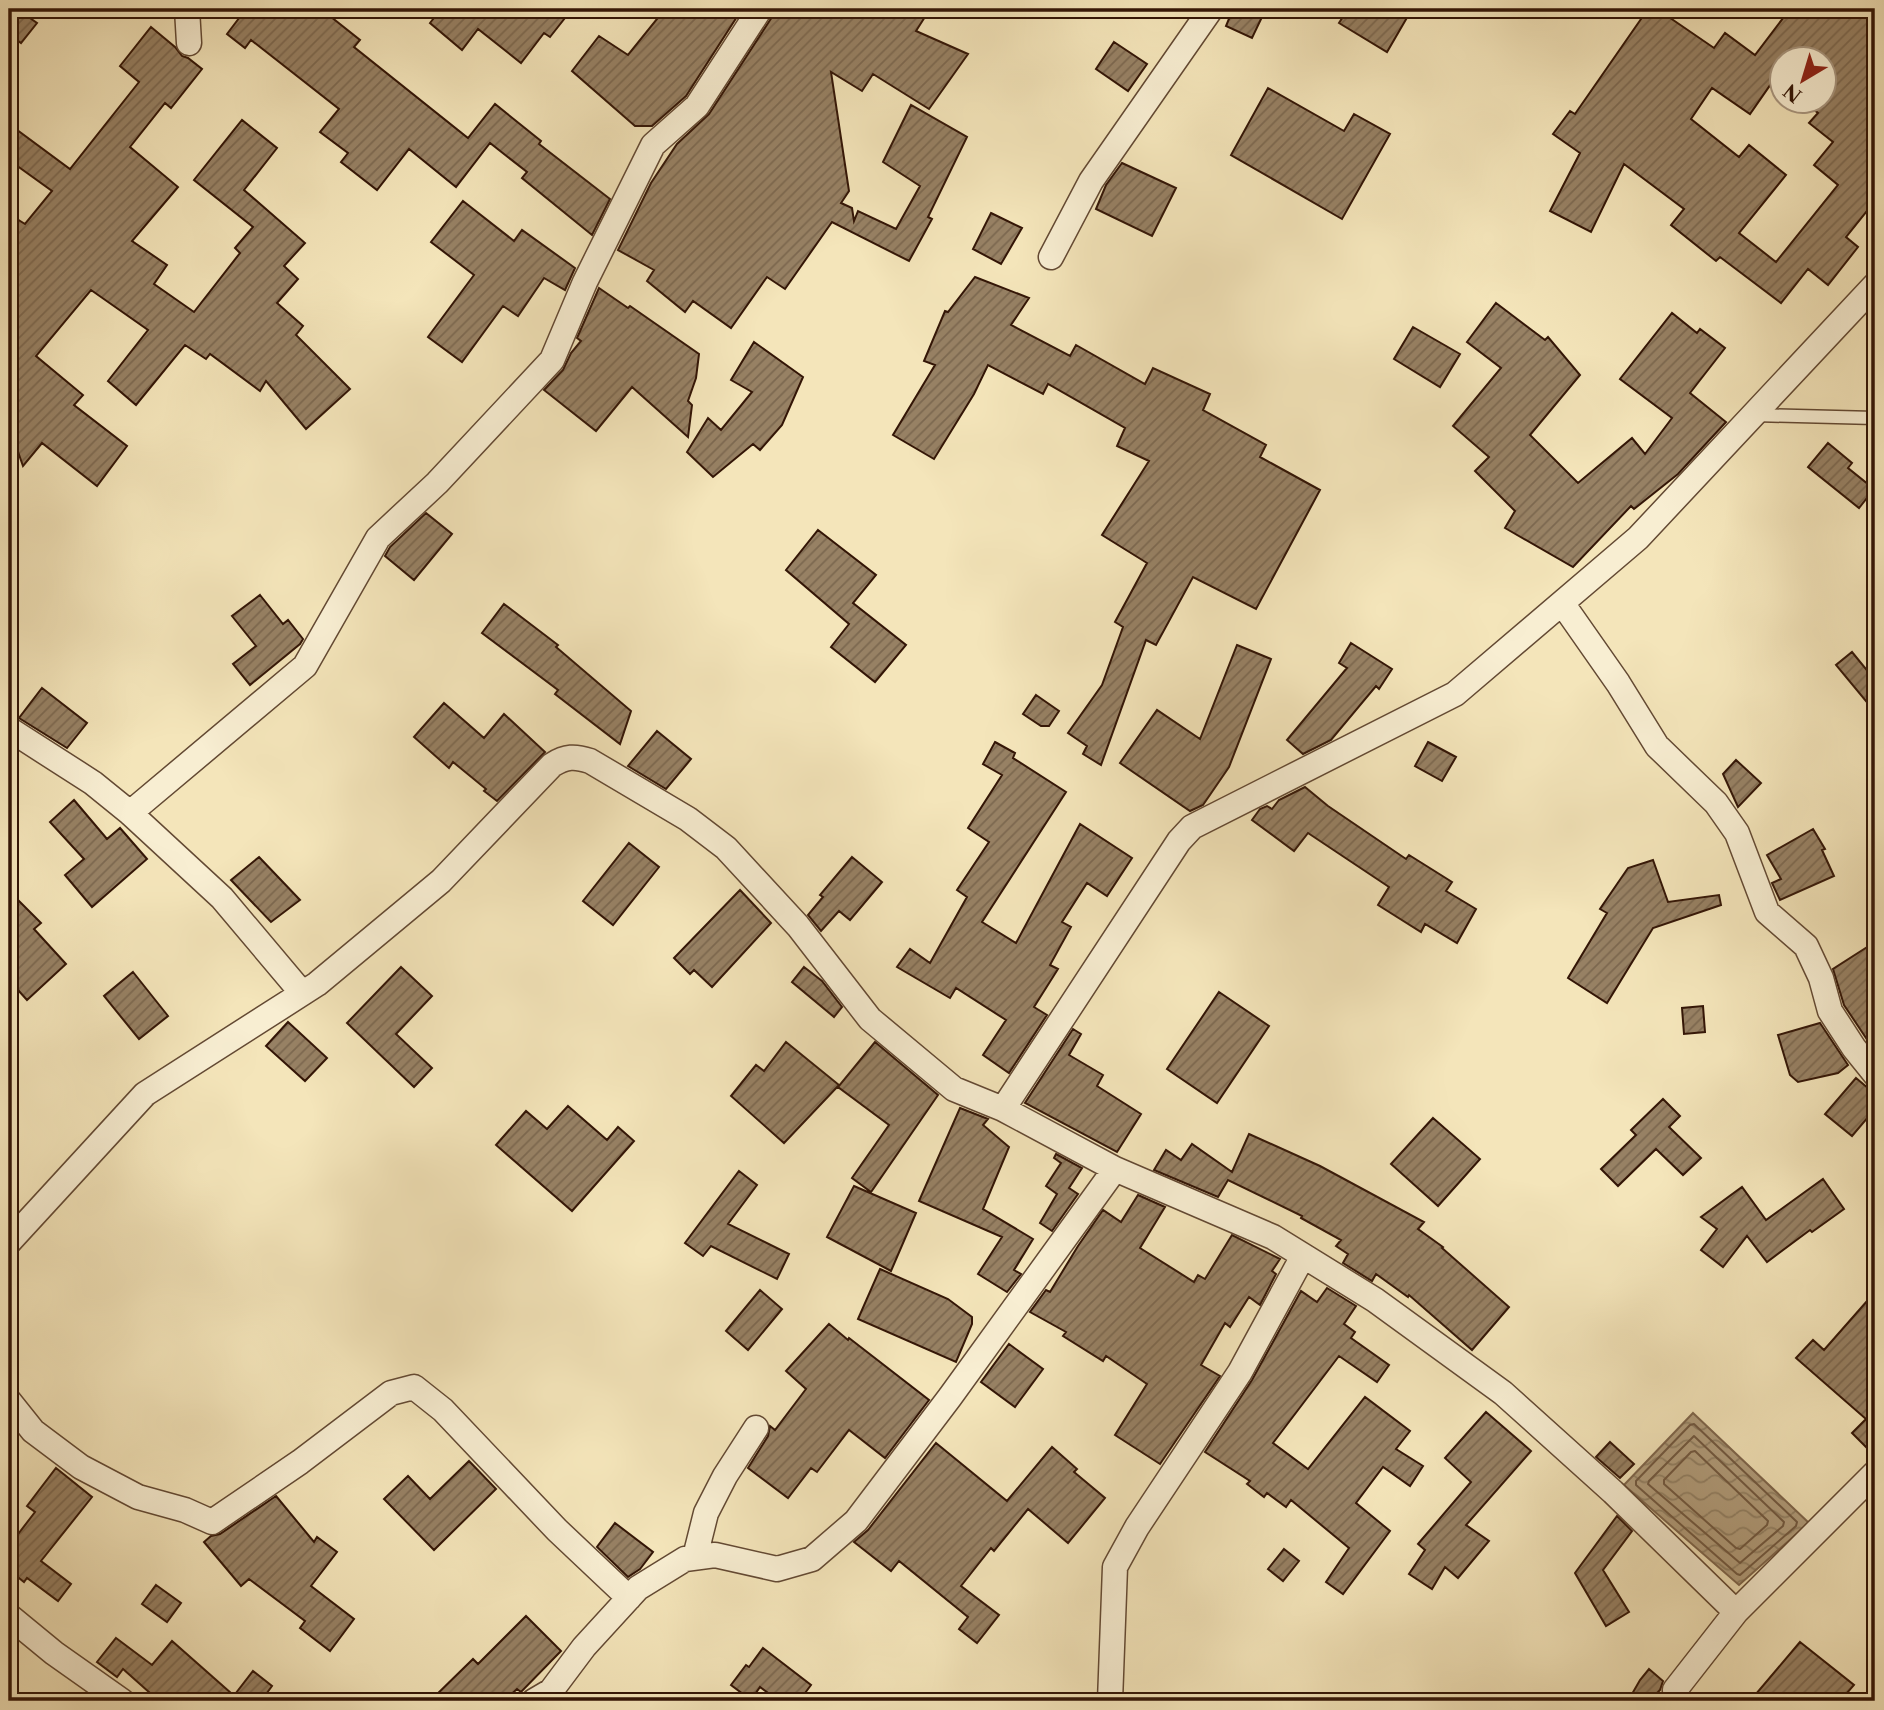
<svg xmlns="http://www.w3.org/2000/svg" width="1884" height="1710" font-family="'Libre Caslon Text',serif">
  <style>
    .water { fill: url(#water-waves); stroke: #7f674d; stroke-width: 2 }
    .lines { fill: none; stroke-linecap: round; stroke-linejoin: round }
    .shore { stroke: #725a42; stroke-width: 2 }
    .building { fill: url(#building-hatch); stroke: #331506; stroke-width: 2; fill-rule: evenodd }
    .service-casing { stroke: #634933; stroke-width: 15 }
    .minor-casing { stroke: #634933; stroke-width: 27 }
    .service { stroke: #f8eed2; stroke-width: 12 }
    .minor { stroke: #f8eed2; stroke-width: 24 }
  </style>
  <defs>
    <pattern id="water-waves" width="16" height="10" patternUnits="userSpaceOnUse" patternTransform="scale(1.75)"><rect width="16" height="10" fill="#b29e7d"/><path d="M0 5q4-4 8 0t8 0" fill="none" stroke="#918064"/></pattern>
    <pattern id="building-hatch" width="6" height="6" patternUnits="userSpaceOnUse" patternTransform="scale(1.75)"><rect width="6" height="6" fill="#978164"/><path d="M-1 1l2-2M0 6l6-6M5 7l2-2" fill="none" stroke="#7c6850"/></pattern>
  </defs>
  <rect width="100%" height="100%" fill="#f4e5ba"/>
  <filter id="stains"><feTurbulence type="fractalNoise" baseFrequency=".00286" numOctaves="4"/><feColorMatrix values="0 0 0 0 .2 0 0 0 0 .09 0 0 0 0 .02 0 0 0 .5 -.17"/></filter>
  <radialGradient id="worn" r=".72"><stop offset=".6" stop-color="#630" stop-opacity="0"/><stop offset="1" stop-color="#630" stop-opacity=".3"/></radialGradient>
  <path class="water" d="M1693,1413l116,110 -70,62 -115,-100z"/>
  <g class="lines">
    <path class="shore" d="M1694,1424l103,98 -1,4 -56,49 -3,-1 -101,-89v-4l54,-56z
      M1694,1436l90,86 -1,4 -43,37 -92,-79 1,-3z
      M1695,1451l73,70 -1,4 -27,24 -4,-1 -72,-64v-4l27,-28z"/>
  </g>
  <path class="building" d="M17,9l20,14 -16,20 -12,-9v-15z
    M246,9h75l39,31 -6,7 114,91 27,-34 46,37 -2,3 71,55 -18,36 -70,-57 5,-6 -37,-29 -34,44 -47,-38 -32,41 -36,-28 7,-9 -28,-21 19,-23 -88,-69 -6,8 -18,-14z
    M441,9h131l-22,28 -6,-4 -23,30 -43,-34 -16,21 -32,-27z
    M665,9h77l-56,87 -34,30h-17l-63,-55 27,-35 29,19z
    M775,9h155l-14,22 52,23 -39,55 -56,-35 -11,17 -31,-19 18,119 -8,12 11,5 2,13 4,-10 38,18 24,-43 -37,-24 28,-57 56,32 -39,80 4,2 -23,42 -77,-39 -47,67 -18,-12 -36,51 -38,-27 -8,11 -38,-31 7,-11 -36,-20 33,-67 26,-39 32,-30 63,-97z
    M1233,9h9l20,8 -10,21 -26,-12z
    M1348,9h64l-25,43 -48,-29z
    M1648,9h9l57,39 11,-15 30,22 35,-46h85v192l-29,36 12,10 -30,38 -20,-16 -27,34 -61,-46 -4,4 -45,-36 13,-16 -60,-45 -33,68 -41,-21 30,-58 -27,-19 17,-23 5,3zM1782,60h42v42h-20l14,11 -9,10 24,19 -19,23 24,20 -62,77 -37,-29 47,-58 -37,-30 -10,12 -48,-38 21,-31 38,26 32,-46z
    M151,27l24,20 7,9 6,2 14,11 -31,39 -6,-5 -35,44 48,40 -46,54 35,24 -13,19 40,28 46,-59 -5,-5 18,-21 -59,-47 48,-60 35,28 -33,42 61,53 -21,23 14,13 -21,24 26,23 -7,9 54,54 -44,40 -40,-48 -6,10 -50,-37 -4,5 -21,-14 -49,60 -28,-24 40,-51 -57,-40 -55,66 47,39 -9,10 53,41 -30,40 -55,-43 -19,23 -14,-40v-212l16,10 27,-33 -43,-31v-36l61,45 69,-87 -19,-16z
    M1114,42l33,22 -19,27 -32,-22z
    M1268,88l76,43 10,-17 36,20 -48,85 -111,-64z
    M1122,163l54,25 -24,48 -56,-27 10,-24z
    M463,201l51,40 8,-11 53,38 -10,22 -21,-12 -26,38 -15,-10 -41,56 -34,-25 46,-62 -43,-33z
    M991,213l31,15 -21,36 -28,-15z
    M975,277l54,21 -18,27 59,31 6,-11 69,39 8,-16 57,26 -7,16 63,35 -6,12 60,33 -64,119 -63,-32 -37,68 -10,-5 -45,125 -18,-11 4,-8 -19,-13 34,-48 21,-58 -8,-5 32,-59 -45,-28 47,-74 -32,-15 8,-18 -77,-44 -5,10 -55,-29 -14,29 -40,65 -41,-24 42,-70 -11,-4 21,-50 3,1z
    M599,288l29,20 2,-2 69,48 -3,24 -8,23 4,4 -4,32 -56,-50 -36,44 -52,-41 19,-20 8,-17 10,-12 -4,-3z
    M1496,303l49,37 3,-3 32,38 -50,60 48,48 54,-45 13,16 27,-36 -52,-39 52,-66 25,20 3,-4 25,19 -35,45 36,29 -48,52 -44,35 -3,-3 -58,61 -68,-39 10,-17 -40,-40 14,-14 -36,-31 48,-58 -34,-26z
    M1413,327l47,27 -20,33 -46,-28z
    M754,342l49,35 -21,48 -22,25 -7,-6 -40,33 -26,-25 21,-34 13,12 31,-38 -21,-12z
    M1828,443l24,20 -4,5 26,21 -15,19 -51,-41z
    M426,513l26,21 -38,46 -29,-24 5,-9z
    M818,530l58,45 -23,28 53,42 -31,37 -44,-35 18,-23 -63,-54z
    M260,595l23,29 5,-4 15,19 -3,5 -50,41 -17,-21 23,-18 -24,-30z
    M504,604l54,41 -2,2 75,64 -11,33 -65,-50 3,-4 -76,-57z
    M1351,643l41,26 -13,20 -3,-3 -45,54 -28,14 -16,-14 60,-72 -8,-5z
    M1237,645l34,14 -42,108 -26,38 -13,6 -70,-48 37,-53 43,29z
    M1852,652l23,28v32l-39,-47z
    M42,688l45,35 -20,25 -48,-30z
    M1036,695l23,16 -10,15h-8l-18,-12z
    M444,703l40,35 20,-24 41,38 -48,49 -13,-10 2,-2 -33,-27 -4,6 -35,-31z
    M657,731l34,28 -25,30 -38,-23z
    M995,742l20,11 -2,5 53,34 -84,130 34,21 64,-119 52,34 -25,38 -20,-13 -25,39 9,5 -21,38 8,4 -24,38 13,8 -38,58 -26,-18 23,-35 -50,-32 -6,10 -53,-31 13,-18 20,14 37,-66 -10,-7 32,-48 -21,-14 34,-53 -19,-11z
    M1428,742l28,15 -14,24 -27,-15z
    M1736,760l25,23 -23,24 -15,-33z
    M1305,787l23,19 78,53 3,-4 43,27 -6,9 30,18 -19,34 -32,-19 -4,8 -43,-27 11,-18 -81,-54 -14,18 -42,-31 8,-11 7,-3 5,3 7,-9z
    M74,800l33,39 13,-11 27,31 -55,48 -27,-32 19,-16 -34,-37z
    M1813,829l12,20 -3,1 12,26 -54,24 -8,-17 9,-4 -14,-24z
    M629,843l30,24 -46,58 -30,-24z
    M259,857l41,43 -29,22 -40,-42z
    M852,857l30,25 -32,38 -11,-9 -18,20 -13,-16 15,-18 -3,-2z
    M1653,860l15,42 51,-7 2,10 -68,23 -46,75 -39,-25 39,-65 -7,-4 28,-41z
    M740,890l31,33 -59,64 -18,-17 -4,4 -16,-16z
    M9,891l32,32 -7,6 32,35 -39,36 -18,-20z
    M1875,942v102l-3,3 -28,-42 -11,-36z
    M401,967l31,29 -36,38 36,34 -18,19 -67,-64z
    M804,967l18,14 20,26 -8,10 -42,-35z
    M133,972l35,44 -29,23 -35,-43z
    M1219,992l50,34 -52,77 -50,-34z
    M1703,1006l2,26 -21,2 -2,-26z
    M288,1022l39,36 -22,23 -39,-35z
    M1820,1023l28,42 -10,8 -40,9 -8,-7 -12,-40z
    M1073,1029l8,5 -12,21 34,20 -6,11 44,28 -24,38 -92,-49z
    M786,1042l53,43 -55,58 -53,-47 25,-31 8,6z
    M875,1042l63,53 -67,97 -19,-14 37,-53 -51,-38z
    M1856,1078l19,16v15l-23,27 -27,-22z
    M1663,1099l17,17 -11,11 32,31 -18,17 -27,-26 -38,37 -17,-17 35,-34 -5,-5z
    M568,1106l39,34 11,-13 16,14 -62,70 -76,-66 30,-34 21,18z
    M960,1108l28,11 -5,6 26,22 -26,62 50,30 -19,31 7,4 -14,18 -29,-18 24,-37 -83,-36z
    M1433,1118l47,41 -42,47 -47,-42z
    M1249,1134l71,32 104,56 -6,7 25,18 -1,1 67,59 -37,43 -63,-55 -1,2 -32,-23 -4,7 -29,-18 5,-9 -12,-8 5,-6 -40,-22 1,-2 -74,-36 -10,17 -64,-27 12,-20 15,10 11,-16 40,28z
    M1056,1154l26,14 -13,20 9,6 -26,37 -12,-8 17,-29 -11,-8 15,-23 -7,-5z
    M739,1171l18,14 -29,39 61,30 -12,25 -66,-33 -8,10 -18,-13z
    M1823,1179l21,30 -32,23 -2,-2 -43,32 -20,-26 -24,31 -22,-17 16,-21 -16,-12 41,-30 24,33z
    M854,1186l62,27 -25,58 -64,-34z
    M1138,1195l27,12 -25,41 54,34 4,-7 7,4 27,-44 48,24 -8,12 4,3 -16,31 -11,-8 -19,30 -5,-4 -24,42 19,11 -60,88 -45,-29 32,-51 -41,-28 -3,5 -40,-25 3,-4 -36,-20 16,-22 4,2 28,-46 25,-36 18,12z
    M880,1269l68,30 24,18v7l-16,38 -98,-43z
    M1327,1288l29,18 -12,18 11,8 -4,6 38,27 -12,17 -38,-26 -66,87 35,26 57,-72 45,34 -14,18 27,17 -13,20 -27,-19 -27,36 34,28 -47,63 -17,-12 23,-34 -58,-48 -5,7 -19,-14 -3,4 -17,-13 3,-3 -45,-29 47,-72 49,-89 16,11z
    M760,1290l22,19 -34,41 -22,-19z
    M1875,1292v164l-23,-23 14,-14 -70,-61 17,-18 11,10z
    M829,1324l19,16 1,-2 80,62 -44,58 -36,-28 -32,42 -6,-4 -23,30 -40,-30 20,-32 2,-10 5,4 31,-41 -20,-18z
    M1009,1344l34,25 -28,38 -34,-25z
    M1486,1412l45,39 -65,74 23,16 -31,37 -13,-11 -13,22 -23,-15 16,-24 -7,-6 53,-62 -26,-24z
    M1610,1442l24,22 -14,14 -24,-21z
    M936,1443l71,58 45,-54 25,22 -3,3 31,26 -37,45 -40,-34 -34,42 -3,-3 -30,38 38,29 -22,28 -18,-14 9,-12 -69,-56 -8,10 -37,-29 14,-12z
    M469,1461l27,28 -62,61 -50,-51 24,-23 22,23z
    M56,1468l36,29 -51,64 30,23 -13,17 -31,-23 -3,4 -15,-12v-24l26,-34 -8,-6z
    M276,1496l38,46 3,-5 20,15 -26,34 43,33 -24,32 -30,-23 5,-7 -56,-42 -8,7 -37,-44 7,-6 9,-2z
    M1617,1516l15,15 -29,39 26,42 -23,14 -31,-53z
    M615,1523l38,29 -13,17 -12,8 -31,-30z
    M1284,1549l15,12 -16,20 -15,-12z
    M156,1585l25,18 -14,19 -25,-18z
    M526,1616l35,35 -40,41 -4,-3 -13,12h-74l43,-42 5,5z
    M116,1638l36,27 20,-24 68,60h-81l-36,-32 -6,8 -20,-15z
    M1800,1642l54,43 -14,16h-90z
    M763,1648l48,37 -12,16h-20l-19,-14 -9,13 -20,-15 15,-20 3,2z
    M1649,1669l14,12 -3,9 -10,11h-22l12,-21z
    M253,1671l19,15 -11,15h-13l-12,-8z"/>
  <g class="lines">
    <g class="service-casing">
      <path id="service" d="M1754,415l121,3"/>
    </g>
    <g class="minor-casing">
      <path id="minor" d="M187,9l2,34
        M1051,257l40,-76 120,-172
        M1562,603l56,80 39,63 59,57 21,30 30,79 39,34 15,32 9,33 24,37 21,26
        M9,729l84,54 37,30 92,85 80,95
        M130,813l175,-147 73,-128 59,-55 115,-123 33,-78 68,-137 44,-39 63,-97
        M1003,1109l176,-268 13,-14 263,-133 183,-156 237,-253
        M9,1242l136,-148 172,-110 124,-103 111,-116c14,-9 23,-9 38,-4l98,58 38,29 72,78 72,93 84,70 49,20 112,60 158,68 102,63 128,93 110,99 123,120
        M9,1401l24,30 48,36 57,30 47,13 27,12 88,-60 91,-69 23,-6 29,23 114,120 72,68
        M695,1557l11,-44 19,-37 31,-48
        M9,1616l45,37 68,48
        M534,1701l17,-10 33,-44 54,-59 47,-29 30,-4 62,14 35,-10 44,-38 94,-124 165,-228
        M1110,1701l5,-134 22,-40 103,-155 63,-116
        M1679,1701l-4,-11 61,-78 139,-139"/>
    </g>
    <use href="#service" class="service"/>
    <use href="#minor" class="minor"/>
  </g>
  <rect width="1884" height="1710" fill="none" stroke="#f4e5ba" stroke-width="35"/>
  <rect x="10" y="10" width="1863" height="1689" fill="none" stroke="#331506" stroke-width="3.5"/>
  <rect x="18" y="18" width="1849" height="1675" fill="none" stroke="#331506" stroke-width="2"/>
  <g transform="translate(1803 80) rotate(218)"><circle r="33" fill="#f8eed2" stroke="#a99780" stroke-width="2"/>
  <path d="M0-5L12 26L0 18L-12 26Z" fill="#8f2418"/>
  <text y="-10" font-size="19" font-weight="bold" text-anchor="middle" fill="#331506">N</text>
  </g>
  <rect width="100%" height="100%" filter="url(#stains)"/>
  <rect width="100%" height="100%" fill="url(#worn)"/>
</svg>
